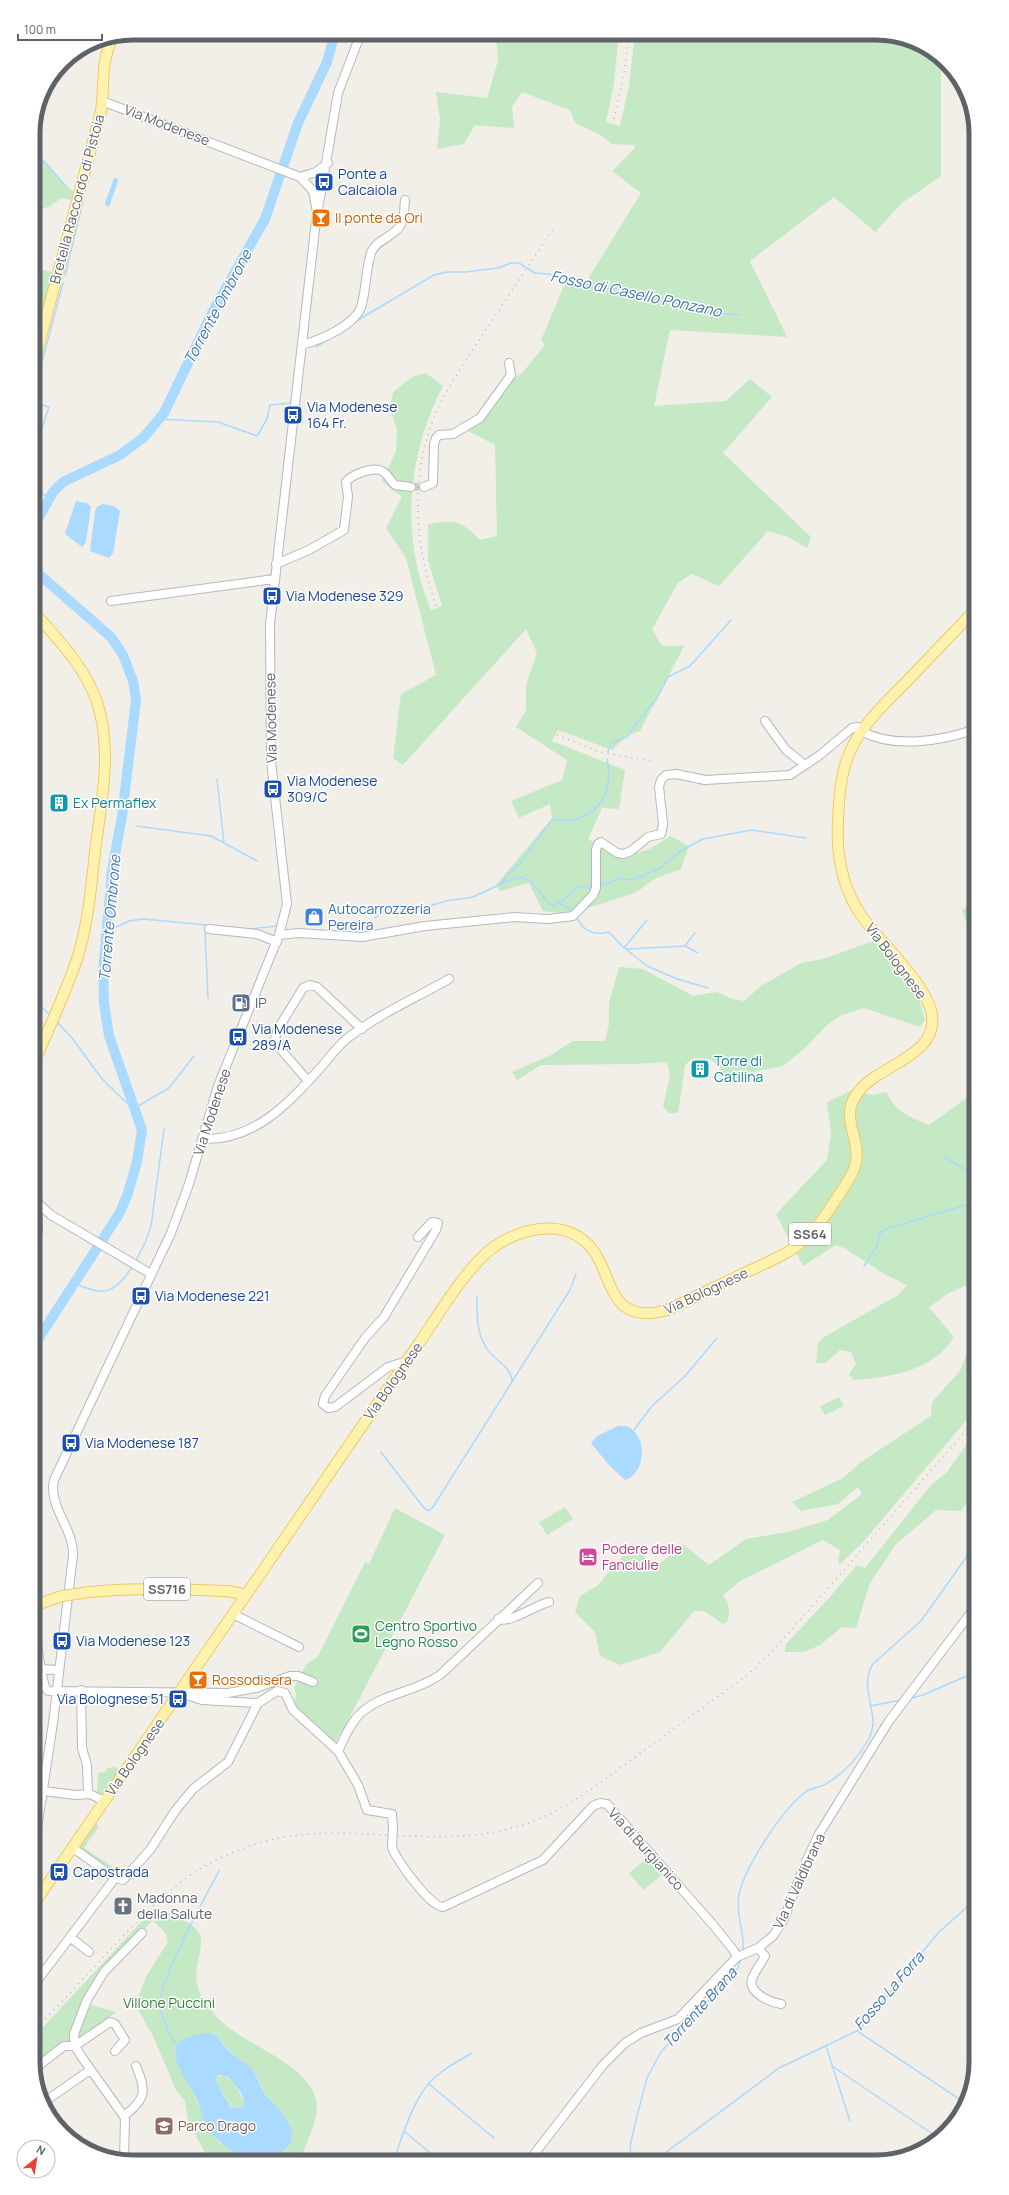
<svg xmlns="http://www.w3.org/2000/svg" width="1009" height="2195" font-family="Manrope,sans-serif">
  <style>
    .green { fill: #c5e8c5 }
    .water { fill: #aadaff; fill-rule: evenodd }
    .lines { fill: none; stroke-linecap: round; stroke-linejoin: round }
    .stream { stroke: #aadaff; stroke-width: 1.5 }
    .river { stroke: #aadaff; stroke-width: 10 }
    .minor-tunnel { stroke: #ccccc8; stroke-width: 8; stroke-dasharray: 8 4; stroke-linecap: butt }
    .minor-casing { stroke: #b5b8bc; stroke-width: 10 }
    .major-casing { stroke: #f2c960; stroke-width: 12 }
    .minor { stroke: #fff; stroke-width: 8 }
    .major { stroke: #fff2af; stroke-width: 10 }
    .rail { stroke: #b6b7b8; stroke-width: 1.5; stroke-dasharray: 1 5; stroke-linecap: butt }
    .minor-bridge-casing { stroke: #b5b8bc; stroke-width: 10; stroke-linecap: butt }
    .major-bridge-casing { stroke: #f2c960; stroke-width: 12; stroke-linecap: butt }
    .minor-bridge { stroke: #fff; stroke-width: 8 }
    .major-bridge { stroke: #fff2af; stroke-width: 10 }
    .labels { text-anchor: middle; stroke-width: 3; stroke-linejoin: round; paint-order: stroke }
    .shield { fill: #fff; stroke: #8f9295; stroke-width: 1 }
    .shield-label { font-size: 13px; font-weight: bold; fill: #5f6368 }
    .street-label { font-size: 14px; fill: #5f6368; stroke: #fff }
    .transit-label { font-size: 14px; fill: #164399; stroke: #fff; text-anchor: start }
    .food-label { font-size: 14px; fill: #c56008; stroke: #fff; text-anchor: start }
    .culture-label { font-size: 14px; fill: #0d838f; stroke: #fff; text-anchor: start }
    .shop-label { font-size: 14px; fill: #366cbe; stroke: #fff; text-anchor: start }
    .service-label { font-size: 14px; fill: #4e5e75; stroke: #fff; text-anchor: start }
    .hotel-label { font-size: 14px; fill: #b23c85; stroke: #fff; text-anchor: start }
    .leisure-label { font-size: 14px; fill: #27864d; stroke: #fff; text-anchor: start }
    .worship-label { font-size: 14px; fill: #5b616d; stroke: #fff; text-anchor: start }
    .park-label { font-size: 14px; fill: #348238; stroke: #fff }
    .education-label { font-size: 14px; fill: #785e54; stroke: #fff; text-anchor: start }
    .water-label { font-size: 15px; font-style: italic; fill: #4174aa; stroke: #fff }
    .rim { fill: none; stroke: #5f6368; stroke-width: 5 }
  </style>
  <rect width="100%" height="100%" fill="#f1efe8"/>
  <path class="green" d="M496,33h115l7,9 -4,41 -8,39 14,4 9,-40 6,-53h248l54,21 4,5v117l-39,27 -27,29 -41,-35 -84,64 37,76 -117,-7 -16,76 72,-5 24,-22 22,18 -49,56 88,84 -4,11 -19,-11 -20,-6 -49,55 -27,-12 -14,9 -26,46 10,17h22l-44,85 -14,5 -14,14 -54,-20 -6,11 73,29 -6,39 -17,-1 -14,31 38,17 24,-7 20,-13 19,10 -8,23 -27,10 -17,13 -67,22 -27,-3 -14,-28 -29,8 -4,-6 56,-67 -2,-14 -31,14 -8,-17 51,-21 5,-20 -51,-33 10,-17v-25l11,-32 -11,-24 -123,136 -10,-7 8,-64 35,-19 -30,-117 -20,-30 16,-31 -20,-16 14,-30 1,-22 -7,-19 3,-18 19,-15 14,-4 17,13c-36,68 -43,152 -12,224l11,-4 -14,-46v-36c28,-4 31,-5 52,16l17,-4 -2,-91 -27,-14 16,-12 27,-38 13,-10 21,-26 -4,-5 26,-61 18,5 56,-91 -29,-22 23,-23 -1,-3 -22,-1 -13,-10 -24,-11 -5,-13 -48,-18 -10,15 2,21 -39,-3 -11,19 -27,5 3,-30 -4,-27 51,6 11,-37z
    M33,149l31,35 14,11 -1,6 -15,-3 -12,8 -13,5 -4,-5z
    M33,267l21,6 -21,78z
    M976,899v45l-14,-33 9,-9z
    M876,940l39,44 10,36 -5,7 -56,-19 -22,7 -15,10 -22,23 -22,18 -55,11 -16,-17c-10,-2 -21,-4 -27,6l-7,47h-9l-6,-7 7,-31 -3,-13 -32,2 -94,1 -24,15 -5,-8 39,-17 22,-14h32l4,-17v-21l10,-36 24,2 50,27 24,-4 15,7 12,2 17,-15 40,-23 22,-4z
    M851,1091l23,4 12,-3c11,21 22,24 43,33l39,-28 8,5v179l-27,12 -20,14 25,30c-22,35 -64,40 -101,43l-4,-6 7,-10 -5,-12 -11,-2 -15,13h-9l2,-20 6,-6 74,-42 9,-10 -21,-10 -42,-27 -8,-3 -33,21 -27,-52 51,-54 4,-26 -4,-32z
    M976,1318v91l-113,133 -23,22 -2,-2 2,-12 -17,-10 -83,41 -17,14c7,9 7,16 4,27l-4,2 -19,-13h-10l-34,41 -40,13 -20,-9 -5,-24 -20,-20 5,-16 17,-10 36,-42 22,23 29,-22 25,20 37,-26 42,-7 40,-12 34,-26 -4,-7 -20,17 -37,7 -9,-9 51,-24 18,-16 70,-46 1,-14 28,-31 11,-28 -1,-21z
    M839,1397l5,9 -19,9 -5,-9z
    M976,1431v59l-15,21 -25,-1 -40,34 -26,39 -14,45 -14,-1 -22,18 -16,7h-19l1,-8 42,-45 29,-34 8,3 66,-83 16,-13z
    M565,1507l8,12 -26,16 -8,-13z
    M395,1508l50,27 -99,189 -11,18 -41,-36 2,-12 -2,-6 12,-23 12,-9 47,-94 4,2z
    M115,1767l4,2v6l-17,21 -5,-3 1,-20 7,-1 3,-4z
    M96,1824l3,2 -15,22 29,19 -2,2 -32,-21z
    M649,1857l14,17 -20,16 -14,-17z
    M155,1907c11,5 35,14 42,23 10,12 -2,33 -1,48 1,14 10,26 19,37 24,29 86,43 100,81 7,19 -8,44 -14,61l-4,5h-31l21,-15 5,-11 -2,-9 -26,-35 -8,-18 -11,-12 -11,-6 -14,-16 -9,-7 -21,4 -13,7 -2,5 5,20 16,29 11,29 13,16 7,3 10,8 19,2 10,6h-60l-2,-11 -16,-31 -3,-19 -9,-11 -23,-54 -16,-28 1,-11 9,-22 21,-33 -2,-8 -13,-14 -43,43 -39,77 -37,27 -1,-29z
    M91,2005l25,7 -37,27v-8z
    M224,2075l11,9 10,20 -2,4h-11l-16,-26v-5z"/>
  <path class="water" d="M114,178h3l1,3 -9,26 -4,-2v-2z
    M76,501l11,2 4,4 -5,35 -4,5 -17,-13z
    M102,504l12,2 6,5 -7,42 -4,5 -19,-7 5,-39 2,-5z
    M618,1426c30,-3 31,48 7,54l-17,-16 -17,-21 6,-7z
    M211,2033c8,4 11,11 17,17 7,8 17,11 24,19 6,7 7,15 11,22 8,12 31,31 29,46 -2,13 -15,16 -23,24l-4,1 -9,-6 -22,-3c-8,-7 -19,-14 -26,-24 -6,-9 -7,-22 -12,-32 -6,-11 -25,-36 -20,-50 4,-10 25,-14 35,-14zM220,2075l6,1c8,5 21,22 18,31l-13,1 -15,-26v-5z"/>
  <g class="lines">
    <path class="stream" d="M33,149l33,37
      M65,276l18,-75 -1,-3
      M353,323l81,-48 13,-3h19l32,-4 13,-5h8l16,10 14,1 20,6h5l13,5h10l13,4 31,3 37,12 14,1 15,7 33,3
      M316,347l13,-8
      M33,396l30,-113
      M158,419l60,3 39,14 10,-17 3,-14 22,-2
      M33,455l16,-48 -16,-4
      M33,491l7,2
      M41,493l9,5
      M608,751l3,-8 16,-6 9,-14 20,-23 12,-23 22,-11 41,-46
      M217,779l7,64
      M136,826l75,10 46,25
      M502,883l6,-9 9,-7 34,-46c8,-3 15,0 22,-1 3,0 6,-2 9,-3 24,-10 30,-33 25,-58
      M599,884l6,1 14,-7 7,2 12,-2 22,-10 22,-18 21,-11 49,-9 54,8
      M559,903l14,8
      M576,916c7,15 17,20 33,16l14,15 24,19 30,13 31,9
      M375,918c15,-15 27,-8 46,-10 10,-2 20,-6 30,-8 7,-1 14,-1 21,-3 13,-4 42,-22 51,-19 15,4 16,20 30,28l16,-10 8,-9 16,-1
      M106,932l23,-11 14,-2 105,10 29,-3
      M205,932l3,66
      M685,946l10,-13
      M624,948l23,-28
      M627,949l58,-3 13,7
      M971,977l5,-6
      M33,998l17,17
      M57,1022l15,16 30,41 31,30 36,-21 25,-32
      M944,1157l29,17 3,7
      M975,1202l1,-13
      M135,1262l10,-19 6,-17 13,-97
      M864,1266l13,-20 3,-13 9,-5 87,-26
      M74,1283c29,14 41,11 58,-16
      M477,1296c0,17 -1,36 9,51 7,13 24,18 26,33
      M634,1430l18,-24 33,-30 32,-38
      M381,1452l43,56 5,3 4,-4 137,-217 6,-16
      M911,1698l12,-3 53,-23
      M870,1706l31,-6
      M743,1951c2,-18 -8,-38 -4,-57 7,-29 44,-86 68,-103 7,-4 16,-4 22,-9 16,-10 30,-26 39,-42 15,-25 -11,-51 5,-76l48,-43 44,-62 11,-23
      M857,2031l107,71
      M826,2046l24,75
      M178,2047c-8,-10 -17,-30 -18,-42 -2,-22 46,-110 59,-134
      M832,2066l108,73
      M429,2084l65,54
      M404,2131l37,31
      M271,2156l6,6
      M393,2162c10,-27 18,-57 36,-79 12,-13 28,-21 43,-30
      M632,2162l-2,-16 7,-30 10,-38 14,-26 77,-84 3,-9
      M653,2162l126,-94 80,-38 79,-97 38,-34"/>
    <path class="river" d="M33,528l20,-36 10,-10 57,-27 23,-17 21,-25 49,-102 52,-92 33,-96 29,-61 8,-29
      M33,1347l86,-133 8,-18 10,-34 5,-32 -33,-94 -5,-33 -1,-32 9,-100 10,-55 14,-116 -3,-19 -10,-26 -12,-18 -78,-68"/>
    <path class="minor-tunnel" d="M411,487h13"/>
    <g class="minor-casing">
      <path id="minor" d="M300,177l16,-5 12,-9
        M318,209l20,-116 23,-60
        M302,345c18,-5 55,-20 60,-41 4,-16 4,-35 9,-51 5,-14 24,-16 30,-29 4,-6 3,-17 4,-24
        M424,487l9,-4 1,-39 2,-6 3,-3 14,-1 27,-16 31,-43 -2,-12
        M276,564l33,-14 35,-20 4,-34 -2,-14c5,-7 27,-16 36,-11 6,3 8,10 13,14l16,2
        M111,601l163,-22
        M765,721l21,29 19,15
        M861,731c33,18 81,10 115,-2
        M209,929l48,5 20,8
        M279,935l19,-2 64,4 63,-11 89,-9 34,2 25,-3 20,-21 3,-7v-38l2,-6 3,-2 16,11 7,1 7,-3 17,-14 13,-3 2,-10 -4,-37 2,-7 5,-5 10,-1 29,6 85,-5 30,-20 32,-27 6,-1 4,2
        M308,1081l-30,-35 -3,-7 3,-10 25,-41 7,-3 7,2 45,42
        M202,1139c53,2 87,-36 120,-73 8,-9 16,-21 27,-29 30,-23 67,-39 100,-58
        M33,1195l8,11 10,9 100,59
        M35,1199l3,19v14
        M407,1361l-19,6 -53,40 -7,1 -5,-4 2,-8 40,-58 19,-21 52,-87 2,-7 -6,-1 -14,15
        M233,1614l66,33
        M33,1615c2,11 8,71 15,76l180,2 28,-5 34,-12h8l15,6
        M498,1619c12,5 37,-14 51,-17
        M41,1669l17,1
        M81,1690l1,58 5,17 1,28
        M184,1694l18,6 56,3
        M338,1751c6,-12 13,-30 24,-39 22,-19 54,-20 78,-37l98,-92
        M43,1791l33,4 14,-1 14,7
        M33,1797l9,2
        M392,1847c4,12 38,60 51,60l100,-47 50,-54 7,-3 7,1 107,122 20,25 3,6
        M33,1855l20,-132 20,-168c1,-26 -25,-48 -19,-75l117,-247 18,-49 29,-98 61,-151 8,-31 -16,-143 -1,-137 47,-412 -4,-21 -13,-14 -198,-76
        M115,1878l8,2 27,-30 25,-39 18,-22 35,-27 30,-59 19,-12 8,2 8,17 45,41 20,34 9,25 25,4 1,13
        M70,1937l19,15
        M758,1948l7,8c-4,8 -10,15 -13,23 -4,14 18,23 29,25
        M33,1986l82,-108 -42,-30
        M38,2066l26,-20h11l35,-24 5,2 10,16 -10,11
        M44,2102l46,-32
        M124,2116c22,-17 23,-25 12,-50
        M124,2161l1,-43 -44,-62 -6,-10 -1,-12 13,-34 17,-28 38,-39
        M528,2162l75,-97 22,-22 16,-10 37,-14 59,-62 21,-9 15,-12 11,-17 20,-53 15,-32 70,-113 87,-115"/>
    </g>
    <g class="major-casing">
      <path id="major" d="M33,367l68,-256c4,-27 -1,-48 12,-74
        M33,1065c15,-35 32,-70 44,-106 11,-34 14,-71 18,-107 6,-49 18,-102 2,-150 -12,-35 -40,-64 -64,-91
        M89,1592c38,-4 73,-3 111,-2 13,1 33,-1 45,6
        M33,1606l29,-10
        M33,1905l382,-556c21,-30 42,-67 68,-93 29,-28 85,-43 112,-3 11,16 14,40 29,53 13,10 29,8 43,4 28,-13 56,-27 84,-40 17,-8 37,-16 52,-29 14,-12 24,-28 34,-43 6,-10 15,-21 18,-32 8,-27 -18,-49 4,-75 20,-26 79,-35 73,-76 -5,-31 -50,-71 -69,-97 -20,-28 -27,-62 -25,-96 1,-23 2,-46 11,-68 12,-30 38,-52 60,-75 22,-23 45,-47 67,-70"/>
    </g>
    <use href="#minor" class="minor"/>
    <use href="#major" class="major"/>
    <path class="rail" d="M614,119l10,-46 5,-40
      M436,606c-23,-67 -27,-139 5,-204 14,-27 32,-52 48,-77 22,-33 44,-66 66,-99
      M557,735l43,17 52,9
      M33,2032c26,-27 52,-55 77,-82 32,-34 64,-69 106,-90 23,-11 48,-20 74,-24 74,-10 149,12 222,-8 29,-7 56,-23 81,-40l153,-112 26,-24 204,-233"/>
    <g class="minor-bridge-casing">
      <path id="minor-bridge" d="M392,1847l1,-20"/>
    </g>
    <g class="major-bridge-casing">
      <path id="major-bridge" d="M62,1596l27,-4"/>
    </g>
    <use href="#minor-bridge" class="minor-bridge"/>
    <use href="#major-bridge" class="major-bridge"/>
  </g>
  <defs>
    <g id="bus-square" transform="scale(1)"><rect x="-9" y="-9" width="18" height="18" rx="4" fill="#1a4fb4" stroke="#fff"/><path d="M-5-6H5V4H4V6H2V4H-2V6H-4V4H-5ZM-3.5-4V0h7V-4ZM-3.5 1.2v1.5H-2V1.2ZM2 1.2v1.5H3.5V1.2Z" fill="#fff"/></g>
    <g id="bar-square" transform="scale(1)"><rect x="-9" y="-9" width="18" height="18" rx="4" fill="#e8710a" stroke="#fff"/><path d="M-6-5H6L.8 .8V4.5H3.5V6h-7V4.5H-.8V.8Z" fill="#fff"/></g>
    <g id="building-square" transform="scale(1)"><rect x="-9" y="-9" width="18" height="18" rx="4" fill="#0f9aa8" stroke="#fff"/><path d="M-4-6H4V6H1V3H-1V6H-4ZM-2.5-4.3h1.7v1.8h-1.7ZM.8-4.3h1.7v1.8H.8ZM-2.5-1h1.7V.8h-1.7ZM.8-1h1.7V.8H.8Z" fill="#fff"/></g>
    <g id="shop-square" transform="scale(1)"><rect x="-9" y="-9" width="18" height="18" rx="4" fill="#3f7fe0" stroke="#fff"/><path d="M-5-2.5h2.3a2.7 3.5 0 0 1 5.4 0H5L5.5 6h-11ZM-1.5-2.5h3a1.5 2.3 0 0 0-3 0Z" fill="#fff"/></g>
    <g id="fuel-square" transform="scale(1)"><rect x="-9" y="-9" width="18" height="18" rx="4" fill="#5c6f8a" stroke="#fff"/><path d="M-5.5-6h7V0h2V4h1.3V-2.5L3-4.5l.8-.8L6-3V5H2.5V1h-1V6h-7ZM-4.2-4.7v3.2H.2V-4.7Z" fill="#fff"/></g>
    <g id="hotel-square" transform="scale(1)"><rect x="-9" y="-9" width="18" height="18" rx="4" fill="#d1479c" stroke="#fff"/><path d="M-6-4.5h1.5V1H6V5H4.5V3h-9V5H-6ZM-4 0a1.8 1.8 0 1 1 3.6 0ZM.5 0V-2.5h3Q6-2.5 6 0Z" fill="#fff"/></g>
    <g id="stadium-square" transform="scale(1)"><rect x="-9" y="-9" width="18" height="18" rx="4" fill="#2e9e5b" stroke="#fff"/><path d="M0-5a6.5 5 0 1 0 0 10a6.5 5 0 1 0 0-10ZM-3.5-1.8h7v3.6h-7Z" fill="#fff"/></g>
    <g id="church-square" transform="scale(1)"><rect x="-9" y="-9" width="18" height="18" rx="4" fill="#6b7280" stroke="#fff"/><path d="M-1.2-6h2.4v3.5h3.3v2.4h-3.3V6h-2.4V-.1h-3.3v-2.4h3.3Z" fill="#fff"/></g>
    <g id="school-square" transform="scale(1)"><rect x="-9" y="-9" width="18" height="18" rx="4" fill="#8d6e63" stroke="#fff"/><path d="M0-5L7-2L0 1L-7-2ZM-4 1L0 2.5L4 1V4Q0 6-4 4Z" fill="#fff"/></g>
  </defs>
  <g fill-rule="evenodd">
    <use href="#bus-square" x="324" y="182"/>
    <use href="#bar-square" x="321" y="218"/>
    <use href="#bus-square" x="293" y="415"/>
    <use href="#bus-square" x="272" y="596"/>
    <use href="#bus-square" x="273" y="789"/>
    <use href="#building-square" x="59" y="803"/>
    <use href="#shop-square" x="314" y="917"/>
    <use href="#fuel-square" x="241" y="1003"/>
    <use href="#bus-square" x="238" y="1037"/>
    <use href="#building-square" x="700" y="1069"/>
    <use href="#bus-square" x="141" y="1296"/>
    <use href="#bus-square" x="71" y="1443"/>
    <use href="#hotel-square" x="588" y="1557"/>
    <use href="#stadium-square" x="361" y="1634"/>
    <use href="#bus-square" x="62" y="1641"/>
    <use href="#bar-square" x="198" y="1680"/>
    <use href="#bus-square" x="178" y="1699"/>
    <use href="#bus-square" x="59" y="1872"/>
    <use href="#church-square" x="123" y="1906"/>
    <use href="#school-square" x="164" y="2126"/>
  </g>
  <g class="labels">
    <g class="shield">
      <rect x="789" y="1223" width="42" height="22" rx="3"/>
      <rect x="144" y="1578" width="46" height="22" rx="3"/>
    </g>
    <g class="shield-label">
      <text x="810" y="1239">SS64</text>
      <text x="167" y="1594">SS716</text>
    </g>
    <g class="street-label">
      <text transform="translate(167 125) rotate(21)" y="5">Via Modenese</text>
      <text transform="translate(77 199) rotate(-75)" y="5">Bretella Raccordo di Pistoia</text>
      <text transform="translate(271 718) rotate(-91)" y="5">Via Modenese</text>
      <text transform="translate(896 961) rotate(53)" y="5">Via Bolognese</text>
      <text transform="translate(212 1112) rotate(-72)" y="5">Via Modenese</text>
      <text transform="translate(706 1291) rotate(-25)" y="5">Via Bolognese</text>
      <text transform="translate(393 1381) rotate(-55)" y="5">Via Bolognese</text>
      <text transform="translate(135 1757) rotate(-55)" y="5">Via Bolognese</text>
      <text transform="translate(646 1849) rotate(48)" y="5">Via di Burgianico</text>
      <text transform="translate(799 1881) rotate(-65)" y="5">Via di Valdibrana</text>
    </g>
    <g class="transit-label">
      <text x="338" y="179">Ponte a<tspan x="338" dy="16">Calcaiola</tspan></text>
      <text x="307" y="412">Via Modenese<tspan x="307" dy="16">164 Fr.</tspan></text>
      <text x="286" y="601">Via Modenese 329</text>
      <text x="287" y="786">Via Modenese<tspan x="287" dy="16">309/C</tspan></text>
      <text x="252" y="1034">Via Modenese<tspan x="252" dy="16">289/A</tspan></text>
      <text x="155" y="1301">Via Modenese 221</text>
      <text x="85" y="1448">Via Modenese 187</text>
      <text x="76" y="1646">Via Modenese 123</text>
      <text x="164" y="1704" text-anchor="end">Via Bolognese 51</text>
      <text x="73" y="1877">Capostrada</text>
    </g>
    <g class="food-label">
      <text x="335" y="223">Il ponte da Ori</text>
      <text x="212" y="1685">Rossodisera</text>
    </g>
    <g class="culture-label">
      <text x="73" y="808">Ex Permaflex</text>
      <text x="714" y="1066">Torre di<tspan x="714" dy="16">Catilina</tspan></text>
    </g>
    <g class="shop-label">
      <text x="328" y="914">Autocarrozzeria<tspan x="328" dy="16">Pereira</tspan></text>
    </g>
    <g class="service-label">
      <text x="255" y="1008">IP</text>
    </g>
    <g class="hotel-label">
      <text x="602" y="1554">Podere delle<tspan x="602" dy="16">Fanciulle</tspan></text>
    </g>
    <g class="leisure-label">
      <text x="375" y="1631">Centro Sportivo<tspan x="375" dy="16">Legno Rosso</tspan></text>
    </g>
    <g class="worship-label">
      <text x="137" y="1903">Madonna<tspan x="137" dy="16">della Salute</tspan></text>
    </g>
    <g class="park-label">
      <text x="169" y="2008">Villone Puccini</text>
    </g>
    <g class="education-label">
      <text x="178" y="2131">Parco Drago</text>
    </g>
    <g class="water-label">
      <text transform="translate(636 294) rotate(12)" y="5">Fosso di Casello Ponzano</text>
      <text transform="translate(218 307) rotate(-62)" y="5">Torrente Ombrone</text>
      <text transform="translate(110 918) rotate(-85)" y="5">Torrente Ombrone</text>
      <text transform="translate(889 1991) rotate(-49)" y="5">Fosso La Forra</text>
      <text transform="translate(700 2008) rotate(-48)" y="5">Torrente Brana</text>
    </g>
  </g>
  <path d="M0 0H1009V2195H0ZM133 40H876A93 93 0 0 1 969 133V2062A93 93 0 0 1 876 2155H133A93 93 0 0 1 40 2062V133A93 93 0 0 1 133 40Z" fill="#fff" fill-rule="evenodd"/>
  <path class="rim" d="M133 40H876A93 93 0 0 1 969 133V2062A93 93 0 0 1 876 2155H133A93 93 0 0 1 40 2062V133A93 93 0 0 1 133 40Z"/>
  <g transform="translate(36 2159) rotate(30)"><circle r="19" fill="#ffffff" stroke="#bfc1c3"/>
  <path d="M0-3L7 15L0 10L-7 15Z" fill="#ea4335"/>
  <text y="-6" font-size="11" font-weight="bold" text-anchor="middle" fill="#5f6368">N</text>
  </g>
  <path d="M18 34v6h84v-6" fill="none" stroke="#5f6368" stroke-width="2"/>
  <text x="24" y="34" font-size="12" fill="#5f6368" stroke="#ffffff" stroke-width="3" paint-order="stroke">100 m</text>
</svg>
